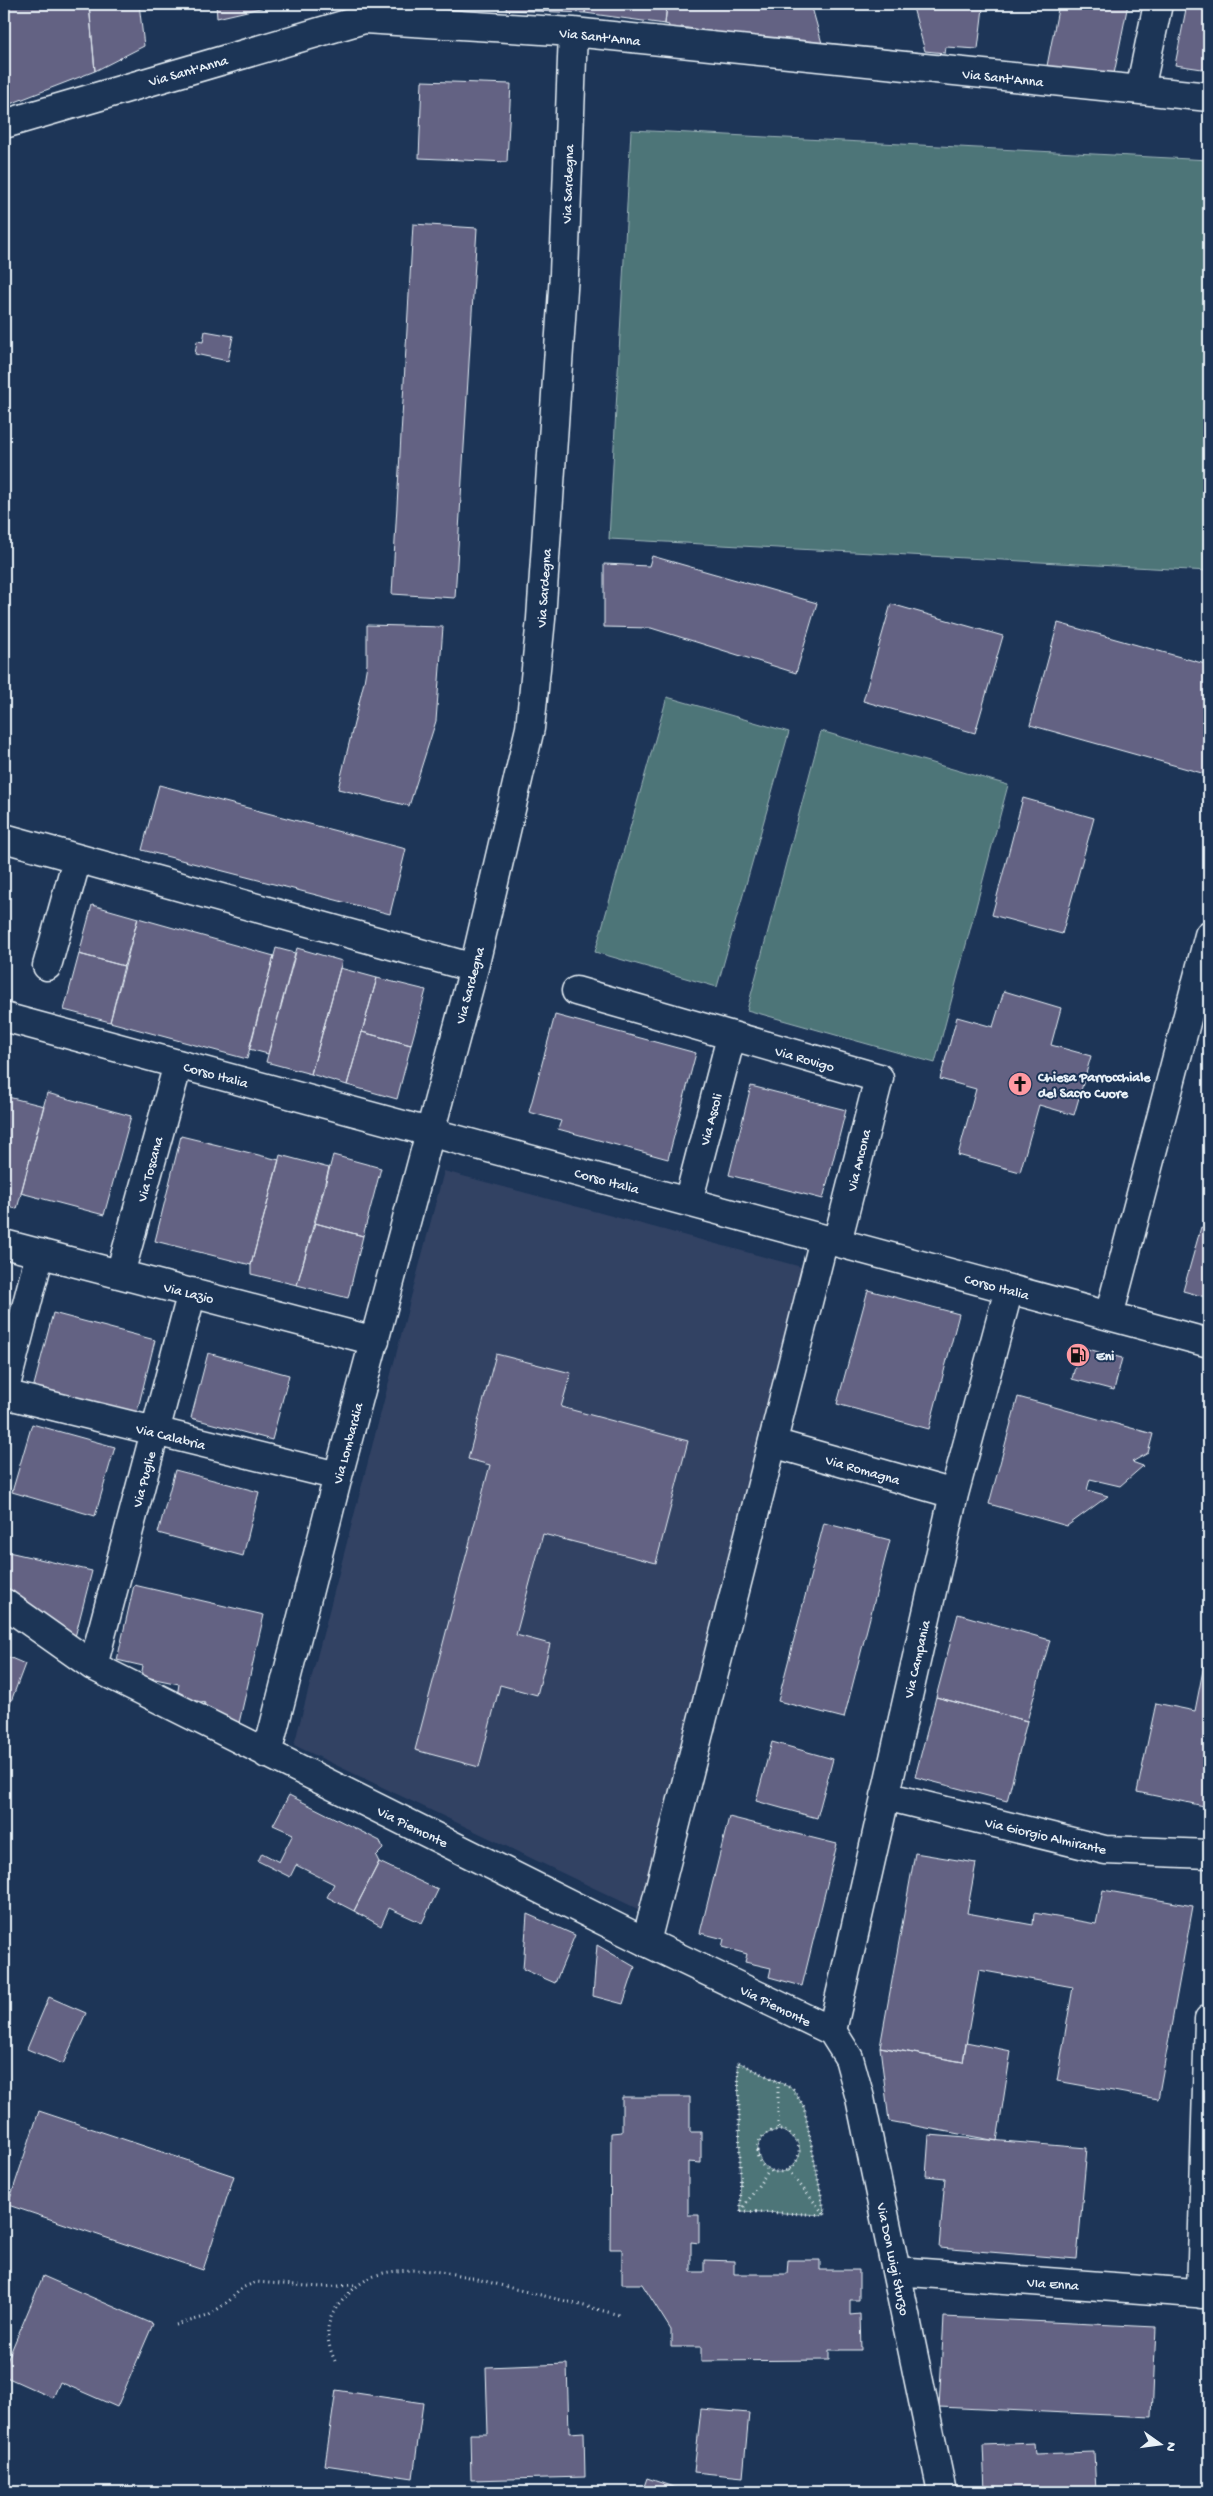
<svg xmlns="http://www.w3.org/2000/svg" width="1213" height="2496" font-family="'Gochi Hand',sans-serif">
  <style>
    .built { fill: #324264 }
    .green { fill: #4e7578; stroke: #9bb3b8; fill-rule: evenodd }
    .building { fill: #636283; stroke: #e8f1f8 }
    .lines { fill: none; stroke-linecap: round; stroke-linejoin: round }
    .minor-casing { stroke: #e8f1f8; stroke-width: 31 }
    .path { stroke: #e8f1f8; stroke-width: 3; stroke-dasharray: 1 4; stroke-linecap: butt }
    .minor { stroke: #1d3557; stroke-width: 28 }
    .labels { text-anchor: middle; stroke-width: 4; stroke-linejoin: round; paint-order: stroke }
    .street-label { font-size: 14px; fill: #e8f1f8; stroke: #1d3557 }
    .poi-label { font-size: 14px; font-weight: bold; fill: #e8f1f8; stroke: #1d3557; text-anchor: start }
  </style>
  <rect width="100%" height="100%" fill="#1d3557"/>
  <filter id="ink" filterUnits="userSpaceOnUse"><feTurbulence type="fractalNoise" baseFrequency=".02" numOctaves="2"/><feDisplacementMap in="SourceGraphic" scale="10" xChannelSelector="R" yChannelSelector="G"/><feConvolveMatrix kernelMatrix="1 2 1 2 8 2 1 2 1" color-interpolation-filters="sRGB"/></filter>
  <g filter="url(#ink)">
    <path class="built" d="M444,1171l361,97 -165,642 -346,-165z"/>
    <path class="green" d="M631,130l578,30v411l-600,-32z
      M667,697l122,35 -72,255 -122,-35z
      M821,731l187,54 -73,278 -188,-53z
      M738,2062l55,27 11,18 21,108 -84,-4zM778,2130c15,2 30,19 17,33 -27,31 -59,-26 -17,-33z"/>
    <path class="building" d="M4,4h85l6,67 -85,33 -6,-62z
      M89,4h50l5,42 -49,25z
      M216,4h57v1l-56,13z
      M507,4h79l-1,9 -79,-3z
      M586,4h81l-2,20 -80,-11z
      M667,4h144l12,43 -63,-11 -1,11 -46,-7 1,-8 -33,-5 -1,10 -13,-2 2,-10 -4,-1z
      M912,4h40v4h31l-5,41 -32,-2 -1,6 -20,-2z
      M1059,4h69l-15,75 -66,-13z
      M1187,4h22v66l-34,-5z
      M4,42l6,62 -6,2z
      M422,81l89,3 -4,78 -88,-4z
      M413,224l64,4 -22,370 -63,-4z
      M205,331l28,5 -5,25 -33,-7 2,-13 6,1z
      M652,556l165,47 -21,70 -145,-45 -47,-1v-63l45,2z
      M891,604l112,32 -28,97 -112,-32z
      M1058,623l151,42v110l-179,-50z
      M367,625l76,2 -7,94 -27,85 -71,-17 26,-107 3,-18z
      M159,785l247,64 -16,65 -248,-64z
      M1023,798l71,20 -32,116 -70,-19z
      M92,905l46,13 -14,48 -45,-12z
      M138,918l136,38 -27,103 -137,-37z
      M276,948l19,5 -27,101 -19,-5z
      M297,948l45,13 -31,113 -45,-12z
      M79,954l45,12 -14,56 -46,-12z
      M340,968l37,10 -30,107 -36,-11z
      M377,978l49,12 -15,55 -49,-13z
      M1004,991l57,17 -10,37 40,11 -17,59 -35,-10 -19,67 -62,-17 18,-66 -36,-10 17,-62 36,10z
      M555,1015l141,38 -28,106 -110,-30 3,-8 -32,-9z
      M362,1032l49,13 -14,54 -50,-14z
      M751,1086l95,24 -23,89 -94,-24z
      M47,1093l84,23 -27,99 -83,-22z
      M4,1096l40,10 -27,103 -13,-3z
      M181,1136l98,24 -28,105 -96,-24z
      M280,1155l49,13 -32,117 -46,-11v-9z
      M333,1155l48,13 -18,68 -48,-13z
      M315,1223l48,13 -15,62 -51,-13z
      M1201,1227l8,3v68l-26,-7z
      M868,1290l91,24 -30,115 -92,-25z
      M53,1313l102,27 -19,76 -103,-27z
      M1080,1347l42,11 -8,32 -42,-11z
      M208,1353l81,22 -17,65 -81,-22z
      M496,1354l75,19 -10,34 127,34 -32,122 -113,-29 -27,101 34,9 -13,51 -37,-10 -21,82 -64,-17 75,-285 -22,-6z
      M1018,1397l135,37 -5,19 -16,9 11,4 -23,20 -30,-7 -3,11 21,6 -41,30 -78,-22z
      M32,1424l83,23 -20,69 -83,-24z
      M175,1470l84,22 -16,64 -85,-23z
      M824,1523l66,17 -46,178 -66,-17z
      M4,1551l88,20 -17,66 -71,-52z
      M134,1585l130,30 -25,108 -37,-8 3,-12 -28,-7 2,-12 -38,-8 2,-10 -26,-6z
      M958,1614l92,26 -23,81 -91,-24z
      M4,1655l21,9 -21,56z
      M1205,1660l4,1v146l-72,-15 19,-89 39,8z
      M936,1697l91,24 -20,80 -92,-24z
      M772,1742l61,17 -16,59 -61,-17z
      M289,1795l91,46 3,8 -7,7 3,6 -25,49 -27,-14 7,-13 -38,-19 -6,12 -32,-16 4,-8 17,9 14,-28 -20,-9z
      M729,1817l108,27 -35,142 -33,-9 2,-9 -26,-6 2,-8 -25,-7 2,-8 -24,-6z
      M915,1853l61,10 -9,50 66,12 1,-12 62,11 7,-34 90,16 -35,193 -101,-18 16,-94 -94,-17 -16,92 -83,-15z
      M379,1862l59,28 -16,33 -33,-15 -8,18 -27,-15z
      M527,1914l48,21 -20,48 -32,-14z
      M597,1945l38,22 -12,37 -30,-8z
      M49,1997l37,16 -23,51 -36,-15z
      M966,2042l45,9 -14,90 -108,-20 -9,-74 83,15z
      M622,2097h68v35h11v31l-13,-1v53h11v28l-8,-1v30h13v-12l30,1v13h53l1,-14h32v10h39v30h-9v15l10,-1 1,36h-32v10l-128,1v-14h-30v-17l-29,-46h-20v-35h-12l1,-116 11,-1z
      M39,2111l195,65 -31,94 -195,-65z
      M929,2135l158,13 -10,111 -138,-11 6,-70 -19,-2z
      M43,2276l110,48 -36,83 -57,-25 -7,16 -49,-22v-8z
      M944,2317l212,10 -4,90 -213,-10z
      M567,2364l2,69 15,-1 1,45 -114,3 -1,-46h18l-2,-67z
      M336,2390l87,13 -10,75 -88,-13z
      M701,2409l48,4 -6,64 -49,-5z
      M1034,2443l1,11 59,-2 2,40h-111l-2,-47z
      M647,2478l41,14h-46z"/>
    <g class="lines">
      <g class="minor-casing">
        <path id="minor" d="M1140,90l18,-86
          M4,124l360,-105 209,13 636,65
          M4,838l470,130
          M47,966l30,-107
          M576,991l303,87 -42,164
          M4,1017l1205,326
          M688,1202l43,-165
          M4,1244l371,97
          M120,1274l58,-210
          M1109,1316l100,-381
          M4,1393l36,-140
          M4,1394l334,82
          M773,1443l181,51
          M4,1603l89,63 553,276 186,89
          M93,1666l99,-374
          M267,1754l71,-278 136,-508 56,-240 11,-109 23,-345 9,-242
          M885,1796l220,54 104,4
          M646,1942l178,-703
          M832,2031l122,-537 55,-205
          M832,2031l17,27 11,40 82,394
          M896,2271l313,23
          M1201,2294l8,-275"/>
      </g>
      <path class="path" d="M778,2082v48
        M757 2151a21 21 0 1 1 42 0a21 21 0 1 1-42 0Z
        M788,2170l36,44
        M741,2211l-3,-149 55,27 11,18 21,108
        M741,2211l84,4
        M741,2211l28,-41
        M176,2325l32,-9 21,-15 13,-13 14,-6 65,5 33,-2
        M335,2361c-10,-22 -11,-40 6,-59 12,-14 25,-25 43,-29 44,-9 89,5 131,16 35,8 70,17 104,26"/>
      <use href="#minor" class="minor"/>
    </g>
  </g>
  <defs>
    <g id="church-disc" transform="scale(1.25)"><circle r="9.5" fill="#ff9aa2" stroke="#1d3557"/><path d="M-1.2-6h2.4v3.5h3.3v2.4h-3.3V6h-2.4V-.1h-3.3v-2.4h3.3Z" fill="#111"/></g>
    <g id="fuel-disc" transform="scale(1.25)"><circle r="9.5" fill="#ff9aa2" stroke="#1d3557"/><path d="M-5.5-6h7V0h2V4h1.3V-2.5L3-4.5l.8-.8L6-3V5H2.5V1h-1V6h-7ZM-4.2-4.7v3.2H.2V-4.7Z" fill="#111"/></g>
  </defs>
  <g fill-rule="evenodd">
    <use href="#church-disc" x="1020" y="1084"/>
    <use href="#fuel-disc" x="1078" y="1355"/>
  </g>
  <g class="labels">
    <g class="street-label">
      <text transform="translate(600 36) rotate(6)" y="5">Via Sant'Anna</text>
      <text transform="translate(188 70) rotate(-16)" y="5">Via Sant'Anna</text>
      <text transform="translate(1003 77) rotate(6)" y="5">Via Sant'Anna</text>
      <text transform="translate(567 184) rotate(-88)" y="5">Via Sardegna</text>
      <text transform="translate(543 588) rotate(-86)" y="5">Via Sardegna</text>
      <text transform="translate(469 985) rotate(-75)" y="5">Via Sardegna</text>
      <text transform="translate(805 1058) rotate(16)" y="5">Via Rovigo</text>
      <text transform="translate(216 1074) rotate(15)" y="5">Corso Italia</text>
      <text transform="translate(710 1119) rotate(-75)" y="5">Via Ascoli</text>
      <text transform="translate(858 1160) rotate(-76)" y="5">Via Ancona</text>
      <text transform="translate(149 1169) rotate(-75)" y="5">Via Toscana</text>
      <text transform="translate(607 1180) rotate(15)" y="5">Corso Italia</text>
      <text transform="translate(997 1286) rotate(15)" y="5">Corso Italia</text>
      <text transform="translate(189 1292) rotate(14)" y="5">Via Lazio</text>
      <text transform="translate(171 1436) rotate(14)" y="5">Via Calabria</text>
      <text transform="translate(347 1443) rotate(-75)" y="5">Via Lombardia</text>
      <text transform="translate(863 1469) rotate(16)" y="5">Via Romagna</text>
      <text transform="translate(143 1479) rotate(-75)" y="5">Via Puglie</text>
      <text transform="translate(916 1659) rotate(-77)" y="5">Via Campania</text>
      <text transform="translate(413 1826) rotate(26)" y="5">Via Piemonte</text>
      <text transform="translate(1046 1835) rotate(13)" y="5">Via Giorgio Almirante</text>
      <text transform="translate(776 2005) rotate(26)" y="5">Via Piemonte</text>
      <text transform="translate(894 2259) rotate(78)" y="5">Via Don Luigi Sturzo</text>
      <text transform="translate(1053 2283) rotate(4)" y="5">VIa Enna</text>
    </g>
    <g class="poi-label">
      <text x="1038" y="1081">Chiesa Parrocchiale<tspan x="1038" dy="16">del Sacro Cuore</tspan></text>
      <text x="1096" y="1360">Eni</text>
    </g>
  </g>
  <rect width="1213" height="2496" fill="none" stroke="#1d3557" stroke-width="20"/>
  <rect x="10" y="10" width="1193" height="2476" fill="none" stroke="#e8f1f8" stroke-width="2" filter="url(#ink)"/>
  <g transform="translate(1160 2444) rotate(104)" stroke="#1d3557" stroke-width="4" paint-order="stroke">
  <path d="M0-4L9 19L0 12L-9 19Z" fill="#e8f1f8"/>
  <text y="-8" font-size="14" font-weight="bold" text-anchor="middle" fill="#e8f1f8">N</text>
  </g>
</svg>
